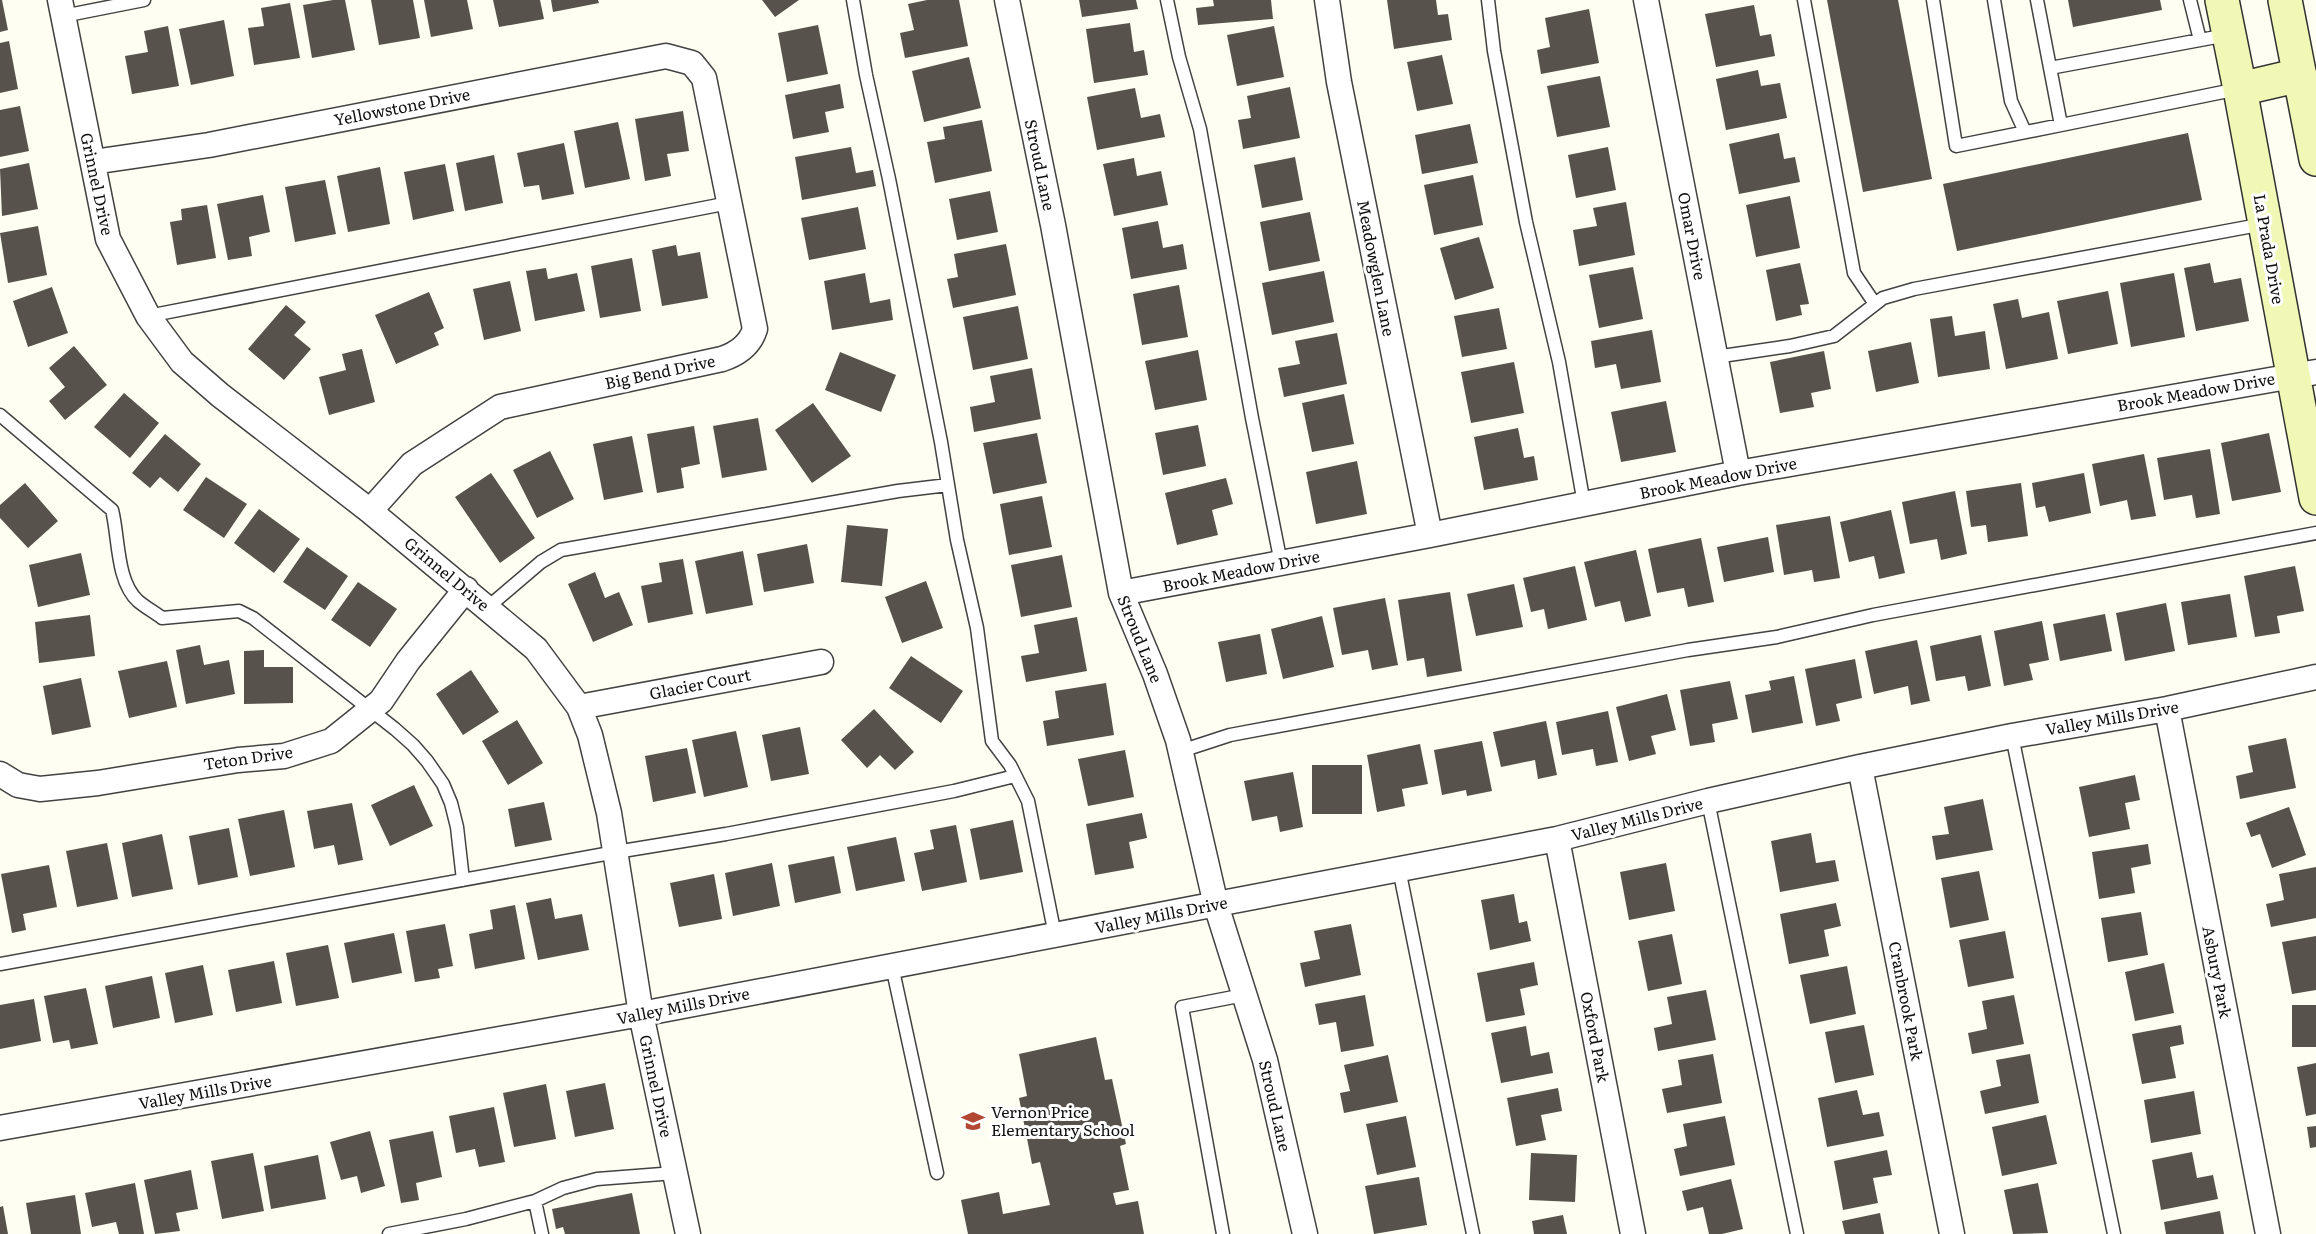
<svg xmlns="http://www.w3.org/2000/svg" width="2316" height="1234" font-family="Literata,serif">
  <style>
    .building { fill: #57534c }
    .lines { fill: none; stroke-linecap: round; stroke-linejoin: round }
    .lane-casing { stroke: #424242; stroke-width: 15 }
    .street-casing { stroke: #424242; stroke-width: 27 }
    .secondary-casing { stroke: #313131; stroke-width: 36 }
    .lane { stroke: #fff; stroke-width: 12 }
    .street { stroke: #fff; stroke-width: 24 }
    .secondary { stroke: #f1f7b4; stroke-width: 33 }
    .labels { text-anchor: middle; stroke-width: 6; stroke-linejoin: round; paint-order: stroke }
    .street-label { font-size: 16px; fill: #0f0f0f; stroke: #fff }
    .poi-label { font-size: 16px; fill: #0f0f0f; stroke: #fff; text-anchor: start }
  </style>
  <rect width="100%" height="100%" fill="#fefef2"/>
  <path class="building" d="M0,0h2l6,30 -8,2z
    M333,0h12l10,50 -43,8 -9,-53z
    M371,0h42l7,38 -41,7z
    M424,0h43l6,29 -42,8z
    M493,0h47l4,19 -45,8z
    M551,0h47l1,3 -46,9z
    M762,0h37l-24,17z
    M927,0h32l9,46 -63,12 -5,-25 14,-3 -6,-26z
    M1079,0h57l2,9 -56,8z
    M1213,0h58l2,19 -75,6 -2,-17 18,-2z
    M1387,0h49l2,15 10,-1 4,26 -58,9z
    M1827,0h71l34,179 -69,13z
    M2068,0h92l2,10 -89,17z
    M290,3l10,55 -46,7 -6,-37 16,-2 -3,-18z
    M1754,5l6,31 11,-2 4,22 -59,11 -11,-53z
    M1589,9l10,54 -58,11 -4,-24 13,-3 -5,-29z
    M224,20l10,56 -43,9 -12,-56z
    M1130,23l4,29 10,-2 4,25 -54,8 -8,-54z
    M818,25l10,49 -41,8 -9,-49z
    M168,26l11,60 -47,8 -7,-38 23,-4 -4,-21z
    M1274,26l10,51 -47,9 -10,-51z
    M9,41l9,48 -18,4v-50z
    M1442,55l11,49 -36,7 -10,-49z
    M969,57l12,51 -57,14 -12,-51z
    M1758,70l3,16 19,-3 7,35 -61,12 -10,-51z
    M1600,76l10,51 -53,10 -10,-51z
    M840,84l4,24 -19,4 4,20 -36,7 -8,-44z
    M1290,87l10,51 -57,11 -5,-29 13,-2 -4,-22z
    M1135,88l6,30 19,-4 5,23 -68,13 -10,-53z
    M20,106l9,45 -29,6v-47z
    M683,111l6,40 -22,3 4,22 -26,5 -10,-62z
    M982,120l10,51 -57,12 -8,-41 18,-3 -2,-12z
    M618,122l12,57 -45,9 -11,-57z
    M1470,124l8,39 -56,11 -7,-39z
    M1779,133l5,26 11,-2 5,25 -61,12 -10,-50z
    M2188,133l14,67 -245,51 -14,-67z
    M564,143l10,51 -32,6 -3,-15 -15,2 -7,-34z
    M851,147l5,26 17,-3 3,16 -74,14 -7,-43z
    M1608,147l8,43 -40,8 -8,-43z
    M494,155l9,48 -38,8 -9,-48z
    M1295,157l8,43 -41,8 -8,-43z
    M1134,158l3,18 24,-5 7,34 -54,11 -11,-52z
    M29,163l9,46 -36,7 -2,-47z
    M445,164l9,47 -41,9 -9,-48z
    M380,167l10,57 -42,8 -11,-56z
    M1473,175l10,50 -49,10 -10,-50z
    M325,180l11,54 -41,8 -10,-55z
    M990,191l8,41 -41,8 -8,-41z
    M263,195l7,37 -21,5 3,19 -24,4 -11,-56z
    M1790,196l10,52 -44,9 -10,-52z
    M1626,202l9,53 -56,11 -6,-36 24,-4 -4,-18z
    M207,205l9,53 -39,7 -7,-43 12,-2 -1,-11z
    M858,207l8,42 -57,11 -8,-42z
    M1310,212l10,49 -51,10 -9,-49z
    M1158,221l5,27 20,-4 4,25 -56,10 -9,-51z
    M38,226l9,49 -39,8 -8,-50z
    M1479,237l15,51 -39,12 -15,-52z
    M1006,244l10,51 -63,13 -6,-29 11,-2 -4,-23z
    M676,245l2,11 22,-4 8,46 -46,8 -10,-56z
    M632,258l9,53 -41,7 -9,-52z
    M1800,263l9,41 -9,1 2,10 -26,6 -10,-51z
    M2210,263l4,20 27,-5 8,43 -53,10 -12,-63z
    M1633,267l10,52 -44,9 -10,-53z
    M546,268l2,11 29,-6 8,38 -50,10 -9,-50z
    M1324,271l10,51 -62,13 -10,-52z
    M865,273l5,30 20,-4 3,21 -61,10 -8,-49z
    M2174,273l11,64 -54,10 -11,-64z
    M510,281l11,50 -37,9 -11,-51z
    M1179,285l9,52 -46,8 -9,-51z
    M52,287l16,46 -40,14 -15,-46z
    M2108,291l10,53 -50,10 -11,-53z
    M429,292l15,36 -10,5 5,12 -43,19 -21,-49z
    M2018,299l4,19 27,-6 9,47 -52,10 -13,-65z
    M286,305l20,17 -12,13 17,14 -27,31 -36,-31z
    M1018,306l10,53 -55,11 -10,-53z
    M1499,308l8,41 -45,8 -8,-41z
    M1952,316l3,20 30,-5 5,38 -52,8 -8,-58z
    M1652,330l9,52 -40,7 -5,-25 -21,4 -4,-27z
    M1337,333l10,51 -63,13 -6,-29 22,-4 -5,-23z
    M1911,342l8,41 -43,9 -8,-41z
    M74,346l33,39 -42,35 -16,-19 16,-14 -16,-19z
    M362,349l13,53 -46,13 -10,-38 27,-7 -4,-16z
    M1198,350l9,50 -52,10 -10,-49z
    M1824,351l7,38 -20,4 3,14 -34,6 -10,-51z
    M840,352l56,23 -15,37 -56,-22z
    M1514,362l10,51 -53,10 -10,-51z
    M1032,368l9,51 -67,13 -4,-25 25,-5 -5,-26z
    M124,393l35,30 -29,35 -36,-31z
    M1344,394l10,50 -42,8 -10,-49z
    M1666,401l10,51 -55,10 -10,-50z
    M813,403l38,53 -39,27 -37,-53z
    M758,418l9,52 -45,8 -9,-52z
    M1198,425l8,41 -43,9 -8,-42z
    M694,426l6,38 -19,4 3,20 -27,5 -10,-59z
    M1518,428l6,30 10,-2 4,24 -54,10 -10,-53z
    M1037,433l10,50 -54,11 -10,-51z
    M2269,433l12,59 -49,9 -11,-58z
    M165,434l36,30 -23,28 -18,-15 -10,11 -18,-15z
    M632,436l11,56 -39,8 -11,-56z
    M2210,449l10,65 -24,4 -4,-23 -28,5 -7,-42z
    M550,451l24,48 -37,19 -24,-48z
    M2144,454l12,62 -25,4 -4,-20 -27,6 -8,-42z
    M1357,461l10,53 -51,10 -10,-52z
    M491,473l44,65 -35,25 -45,-66z
    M2084,473l7,40 -42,9 -4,-16 -9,2 -4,-25z
    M206,477l41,27 -23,34 -41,-28z
    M1226,478l7,26 -21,6 6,25 -41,10 -12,-52z
    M25,483l33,38 -30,27 -28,-30v-13z
    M2021,483l7,53 -40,6 -2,-17 -15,2 -5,-36z
    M1955,491l12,63 -26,6 -4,-21 -27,5 -8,-42z
    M1042,496l10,51 -43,8 -9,-51z
    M259,509l41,30 -26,34 -40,-30z
    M1891,510l14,63 -26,6 -5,-23 -25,6 -9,-40z
    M1830,516l10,62 -26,4 -2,-12 -28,5 -8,-50z
    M847,525l41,4 -6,57 -41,-4z
    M1768,537l6,35 -50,10 -7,-35z
    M1701,538l13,64 -26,5 -4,-19 -27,5 -9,-44z
    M807,544l7,39 -50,9 -7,-38z
    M307,547l41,29 -23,34 -42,-28z
    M1636,550l15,66 -26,6 -5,-21 -25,6 -11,-45z
    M743,551l10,54 -47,9 -11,-53z
    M81,553l9,42 -52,12 -9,-42z
    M1062,555l10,52 -51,10 -10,-52z
    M683,559l10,55 -45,9 -7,-37 21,-4 -3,-19z
    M1575,566l12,54 -39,9 -4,-20 -13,3 -8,-34z
    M2295,566l9,45 -27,5 3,17 -25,4 -11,-61z
    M595,572l10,26 14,-6 14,33 -40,17 -25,-58z
    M926,581l17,47 -41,15 -17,-46z
    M358,582l39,27 -27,38 -39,-27z
    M1514,584l9,43 -47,9 -9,-42z
    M1450,592l12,79 -35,6 -3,-19 -17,3 -9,-61z
    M2230,594l7,43 -49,8 -7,-43z
    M1385,598l13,67 -26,5 -4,-20 -26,5 -9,-47z
    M2166,603l9,48 -50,10 -9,-48z
    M2105,614l7,37 -52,10 -7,-37z
    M90,615l5,41 -56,7 -4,-41z
    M1322,616l12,51 -51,12 -12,-50z
    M1077,617l10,54 -61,11 -5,-26 18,-3 -5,-28z
    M2042,621l7,39 -20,4 4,16 -29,6 -10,-55z
    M1260,634l7,40 -41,8 -8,-40z
    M1981,635l10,51 -23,5 -3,-15 -29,5 -6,-35z
    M1917,640l13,61 -19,4 -3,-19 -34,8 -9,-43z
    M200,645l4,20 25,-5 6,34 -49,10 -10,-54z
    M264,650v17h29v36l-49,1v-53z
    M911,656l52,35 -22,32 -52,-35z
    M1855,659l7,39 -26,6 4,17 -24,5 -11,-57z
    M167,661l10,46 -48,11 -11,-47z
    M471,670l28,42 -36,23 -27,-41z
    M1794,676l9,47 -51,10 -7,-38 26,-5 -2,-9z
    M81,678l10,49 -39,8 -9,-49z
    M1730,681l8,38 -26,5 3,18 -25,4 -10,-56z
    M1106,683l8,52 -67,11 -4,-25 16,-3 -4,-27z
    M1667,694l9,36 -25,6 5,18 -27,7 -13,-54z
    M874,709l40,43 -19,18 -15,-15 -13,13 -26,-28z
    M1608,711l10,51 -22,4 -3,-17 -31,6 -6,-33z
    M517,720l26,43 -35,22 -26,-44z
    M1546,721l11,54 -19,4 -3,-19 -34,7 -8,-35z
    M800,727l9,47 -38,7 -9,-46z
    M736,731l12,56 -44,10 -12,-57z
    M2286,738l10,50 -56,11 -4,-23 17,-4 -5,-26z
    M1482,741l10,50 -25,5 -1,-6 -24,5 -8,-45z
    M1420,744l8,40 -26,5 3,17 -28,6 -10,-57z
    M687,748l9,45 -43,9 -8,-46z
    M1125,750l9,47 -46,9 -10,-47z
    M1312,765h50v49h-50z
    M1293,772l10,55 -23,5 -3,-16 -25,5 -8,-40z
    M2135,775l5,25 -15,3 5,26 -41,8 -10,-50z
    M414,785l19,41 -43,20 -19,-41z
    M1983,799l10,51 -57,10 -4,-24 17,-2 -5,-27z
    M544,802l8,38 -37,7 -7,-38z
    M352,803l11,57 -25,5 -4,-20 -20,4 -7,-38z
    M2289,807l17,48 -34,13 -12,-34 -9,3 -5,-14z
    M284,810l11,57 -45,9 -12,-57z
    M1142,813l5,25 -18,4 5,26 -39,7 -9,-51z
    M1013,820l10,52 -43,8 -10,-51z
    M956,825l11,57 -45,9 -8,-38 20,-4 -4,-19z
    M229,828l9,49 -40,8 -9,-49z
    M1811,833l5,30 19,-3 4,21 -59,11 -9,-51z
    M162,834l11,55 -41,8 -10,-54z
    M896,837l9,44 -49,10 -9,-44z
    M107,843l11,56 -41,8 -11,-56z
    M2148,844l3,20 -20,4 4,25 -36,6 -7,-47z
    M834,856l7,37 -46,10 -7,-38z
    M772,863l8,43 -47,10 -8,-43z
    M1666,863l9,48 -46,9 -9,-48z
    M49,865l8,42 -34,7 3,16 -14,3 -11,-59z
    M2316,867v51l-45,9 -5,-23 18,-4 -5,-26z
    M1979,871l10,49 -39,8 -9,-50z
    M714,874l8,45 -43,8 -9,-44z
    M1514,894l5,29 8,-2 4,20 -41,9 -9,-50z
    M551,898l4,21 27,-5 7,36 -51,10 -12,-57z
    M1836,903l5,23 -17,4 5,26 -40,8 -9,-50z
    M515,905l10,54 -50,10 -6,-35 24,-5 -3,-19z
    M2141,912l7,43 -40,7 -7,-44z
    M445,924l8,42 -15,3 2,9 -25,4 -9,-51z
    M1351,924l10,51 -56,12 -5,-24 20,-4 -6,-28z
    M2005,931l9,47 -46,9 -9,-47z
    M394,933l8,40 -50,10 -8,-40z
    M1672,934l10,50 -34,7 -10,-50z
    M2316,936v54l-24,4 -10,-52z
    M328,945l11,53 -43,8 -10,-53z
    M274,961l8,42 -46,9 -8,-42z
    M1534,962l4,23 -18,4 5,26 -39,7 -9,-49z
    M2164,963l10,50 -39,8 -10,-49z
    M203,965l10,50 -38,8 -10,-50z
    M1847,966l9,48 -46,10 -10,-49z
    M152,976l8,42 -47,10 -8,-42z
    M86,988l12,56 -27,5 -2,-9 -16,3 -9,-47z
    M1706,990l10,50 -58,11 -4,-23 18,-4 -5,-27z
    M1365,995l9,51 -33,6 -5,-30 -17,3 -4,-21z
    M2014,995l10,49 -52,10 -4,-21 19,-4 -5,-28z
    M34,999l7,42 -41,8v-44z
    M2292,1005h24v42h-24z
    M1864,1025l10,50 -39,8 -10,-51z
    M2181,1025l3,19 -14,3 6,31 -34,6 -10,-50z
    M1526,1026l5,30 18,-4 4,21 -52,10 -10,-50z
    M1096,1037l9,43 7,-1 14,65 -6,2 9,44 -16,3 3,12 22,-4 6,33h-176l-7,-34 38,-8 4,22 47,-9 -10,-43 -8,2 -13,-66 8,-2 -8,-42z
    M1713,1054l9,49 -55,10 -5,-24 20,-4 -4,-25z
    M2030,1054l9,49 -54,11 -5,-23 21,-5 -5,-26z
    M1388,1055l10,47 -54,11 -4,-20 10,-2 -6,-26z
    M2316,1063v51l-10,2 -9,-49z
    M605,1083l9,46 -39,8 -9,-46z
    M546,1084l10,55 -42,8 -11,-54z
    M1558,1088l4,23 -21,4 5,25 -30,6 -9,-48z
    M1857,1090l6,25 16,-3 5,24 -57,11 -9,-49z
    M2194,1091l7,43 -50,9 -7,-43z
    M494,1107l11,55 -26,5 -4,-18 -19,4 -7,-37z
    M2046,1115l11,49 -55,12 -10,-49z
    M1406,1116l10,51 -39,8 -11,-51z
    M1725,1116l10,49 -55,11 -6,-27 13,-3 -4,-22z
    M2316,1126v21l-6,1 -3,-21z
    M370,1131l15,55 -24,7 -4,-17 -16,4 -11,-38z
    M433,1131l9,46 -26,6 3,17 -18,3 -12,-63z
    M1887,1150l5,25 -19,3 5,25 -35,7 -9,-49z
    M2192,1152l5,26 16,-3 5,24 -57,11 -9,-50z
    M253,1153l11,58 -42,8 -11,-58z
    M1531,1153l46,2 -2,47 -46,-2z
    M318,1155l8,44 -55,10 -7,-43z
    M191,1170l7,39 -22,4 4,18 -25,3 -11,-54z
    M1419,1177l8,48 -53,9 -9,-48z
    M1731,1179l12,50 -21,5h-13l-6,-27 -16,4 -5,-20z
    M135,1183l9,51h-25l-3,-12 -24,5 -7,-34z
    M2038,1183l10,50 -35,1 -9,-44z
    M632,1193l8,41h-75l-2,-7 -7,2 -4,-20z
    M75,1195l6,39h-50l-5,-31z
    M3,1206l5,28h-8v-27z
    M2220,1211l4,23h-58l-2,-12z
    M1880,1213l4,21h-39l-3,-13z
    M1563,1215l4,19h-33l-2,-13z"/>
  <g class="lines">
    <g class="lane-casing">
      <path id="lane" d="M853,0l13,75 23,104 52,263 16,98 20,88 15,113 18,24 18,36 27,134
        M1167,0l12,57 21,72 52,289 29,145
        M1488,0l6,51 32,171 33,140 25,142
        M1804,0l50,273 21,31
        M1933,0l23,146 105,-21
        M1994,0l17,101 14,31
        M2037,0l24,125 177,-36
        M2190,0l10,40
        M63,16l81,-16
        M2050,68l177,-33
        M148,316l581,-113
        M1715,357l75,-11 44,-10 49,-38 31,-9 350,-65
        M0,415l112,95c7,27 4,71 26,91 7,6 16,11 24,17l77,-7 14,7 142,111 18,16 14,16 16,23 8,19 6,24 6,53
        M487,608l54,-46 20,-12 337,-59 50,-6
        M2012,736l102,498
        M1181,751l49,-16 458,-85 89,-13 96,-22 443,-82
        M1708,801l89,433
        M1399,869l74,365
        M0,964l616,-112 110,-18 228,-43 61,-15
        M892,966l45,207
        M535,1201l7,33
        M389,1234l77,-15 69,-18 28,-13 34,-9 78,-6
        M1223,1234l-41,-227 62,-12"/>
    </g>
    <g class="street-casing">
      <path id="street" d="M60,0l48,239 40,77 34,46 38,33 150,116 166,138 43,58 11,28 19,78 32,201 47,220
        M1007,0l46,225 68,368 34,81 23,66 38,165 49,155 40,174
        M1327,0l12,82 91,453
        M1646,0l92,473
        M93,162l116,-17 457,-89 26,7 12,15 51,251c-5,16 -18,25 -33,30l-222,48 -88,57 -42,47
        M1121,593l309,-58 308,-62 578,-101
        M579,707l242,-45
        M2167,709l101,525
        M1860,767l92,467
        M0,774l18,11 22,4 58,-6 140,-23 46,-4 47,-15 50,-40 27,-40 58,-72
        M1557,839l76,395
        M0,1128l641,-114 916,-175 151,-38 152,-34 152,-31 155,-27 149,-32"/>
    </g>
    <g class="secondary-casing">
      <path id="secondary" d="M2222,0l18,89 76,409
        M2285,0l31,159
        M2240,89l60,-14"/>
    </g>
    <use href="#lane" class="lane"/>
    <use href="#street" class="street"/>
    <use href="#secondary" class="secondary"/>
  </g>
  <defs>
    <g id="school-bare" transform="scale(1.8)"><path d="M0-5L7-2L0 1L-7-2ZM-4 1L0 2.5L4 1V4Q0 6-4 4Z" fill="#b24834" stroke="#fff" stroke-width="2.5" paint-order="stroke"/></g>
  </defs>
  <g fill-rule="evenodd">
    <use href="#school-bare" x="973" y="1121"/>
  </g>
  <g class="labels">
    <g class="street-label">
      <text transform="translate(402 107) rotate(-11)" y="6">Yellowstone Drive</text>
      <text transform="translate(1040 165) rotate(78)" y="6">Stroud Lane</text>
      <text transform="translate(97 184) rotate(78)" y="6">Grinnel Drive</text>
      <text transform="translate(1692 236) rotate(79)" y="6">Omar Drive</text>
      <text transform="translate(2269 249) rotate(80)" y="6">La Prada Drive</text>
      <text transform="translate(1376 268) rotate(79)" y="6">Meadowglen Lane</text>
      <text transform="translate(660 372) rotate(-12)" y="6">Big Bend Drive</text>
      <text transform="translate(2196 392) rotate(-10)" y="6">Brook Meadow Drive</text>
      <text transform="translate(1718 478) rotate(-11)" y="6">Brook Meadow Drive</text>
      <text transform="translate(1241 571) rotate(-11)" y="6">Brook Meadow Drive</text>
      <text transform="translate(447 574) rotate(40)" y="6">Grinnel Drive</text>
      <text transform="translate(1140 639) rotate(68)" y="6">Stroud Lane</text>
      <text transform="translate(700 684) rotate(-11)" y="6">Glacier Court</text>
      <text transform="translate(2112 718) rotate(-10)" y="6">Valley Mills Drive</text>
      <text transform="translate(248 758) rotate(-8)" y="6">Teton Drive</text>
      <text transform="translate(1637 819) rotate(-14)" y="6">Valley Mills Drive</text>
      <text transform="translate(1161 915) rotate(-11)" y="6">Valley Mills Drive</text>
      <text transform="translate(2217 972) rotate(79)" y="6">Asbury Park</text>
      <text transform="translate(1906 1001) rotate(79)" y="6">Cranbrook Park</text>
      <text transform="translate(683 1006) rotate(-11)" y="6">Valley Mills Drive</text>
      <text transform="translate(1595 1037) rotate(79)" y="6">Oxford Park</text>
      <text transform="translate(656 1086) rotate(78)" y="6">Grinnel Drive</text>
      <text transform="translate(205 1092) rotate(-10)" y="6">Valley Mills Drive</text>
      <text transform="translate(1275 1106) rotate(77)" y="6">Stroud Lane</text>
    </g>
    <g class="poi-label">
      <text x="991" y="1118">Vernon Price<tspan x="991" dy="18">Elementary School</tspan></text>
    </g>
  </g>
</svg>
